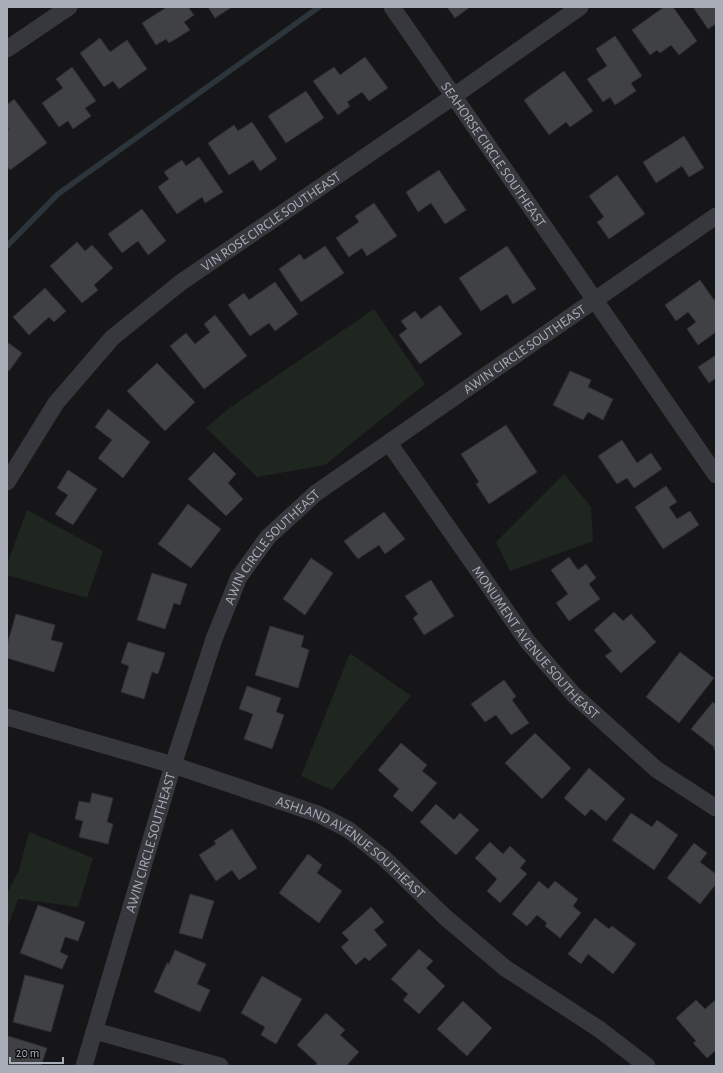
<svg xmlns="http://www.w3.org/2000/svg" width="723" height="1073" font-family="'Alegreya Sans',sans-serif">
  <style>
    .green { fill: #1e261f }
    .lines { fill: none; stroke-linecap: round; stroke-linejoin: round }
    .stream { stroke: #2c353c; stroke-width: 5.5 }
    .building { fill: #404145; stroke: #303034 }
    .street { stroke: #37383d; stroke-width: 17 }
    .labels { text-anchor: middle; stroke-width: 3; stroke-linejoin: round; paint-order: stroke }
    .street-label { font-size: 14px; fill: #a8adb8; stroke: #111113 }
  </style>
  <rect width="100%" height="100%" fill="#161618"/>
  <path class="green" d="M374,309l51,75 -100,81 -68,12 -51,-49 22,-19z
    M564,474l27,33 2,34 -83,30 -14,-29z
    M27,510l76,41 -16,47 -80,-23v-10z
    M350,653l61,43 -79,94 -31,-14z
    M29,832l64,26 -15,49 -60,-8 -11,30v-35l12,-24z"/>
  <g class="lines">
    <path class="stream" d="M7,246l51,-52 261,-187"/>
  </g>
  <path class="building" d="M167,7h21l6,8 -10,7 6,8 -21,13 -3,-4 -10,6 -14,-22z
    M208,7h24l-17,11z
    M447,7h23l-15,11z
    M664,7h9l24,34 -18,14 -8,-10 -11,8 -3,-3 -7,5 -18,-25z
    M693,7h23v17l-8,5z
    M615,36l27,40 -11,7 5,8 -21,14 -5,-8 -7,5 -16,-23 20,-13 -11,-17z
    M100,38l10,14 17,-12 20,29 -28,20 -6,-8 -9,6 -24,-34z
    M365,57l23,31 -19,13 -7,-9 -15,10 3,4 -12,9 -25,-34 21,-14 6,8z
    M72,67l24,34 -11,7 6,8 -18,13 -5,-8 -9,6 -17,-24 21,-15 -7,-9z
    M564,71l29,40 -23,16 -4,-5 -17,13 -25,-35z
    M306,91l18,27 -38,25 -18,-27z
    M14,99l33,44 -37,27 -3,-4v-36l2,-1 -2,-3v-21z
    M252,122l25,37 -17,12 -7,-11 -24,15 -21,-32 26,-18 4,6z
    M684,136l20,32 -15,9 -7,-11 -26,17 -13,-21z
    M199,157l24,35 -18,11 -3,-6 -25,17 -19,-27 11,-8 -5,-7 18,-12 4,6z
    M439,170l27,40 -21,14 -14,-21 -13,9 -12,-20z
    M617,175l28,39 -36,25 -12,-17 7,-5 -15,-21z
    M374,203l23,33 -30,20 -5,-8 -13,9 -13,-19 23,-16 -4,-6z
    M142,209l24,32 -18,14 -10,-14 -16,12 -14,-19z
    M77,242l8,9 7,-6 21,23 -19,17 4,5 -16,13 -32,-37z
    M325,246l19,27 -43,29 -22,-33 21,-15 4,6z
    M507,246l29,43 -23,15 -6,-10 -26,17 -22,-33z
    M700,280l14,20 2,-1v33l-18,13 -11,-16 9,-7 -8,-10 -12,9 -11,-16z
    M275,282l23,32 -23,17 -6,-8 -19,13 -22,-31 16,-12 5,7z
    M45,288l21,23 -12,11 -5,-5 -20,18 -16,-18z
    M440,305l22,29 -42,30 -21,-29 8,-6 -6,-8 14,-10 6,8z
    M215,315l32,41 -43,33 -34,-43 16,-13 9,11 15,-12 -6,-8z
    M7,342l15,11 -13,18 -2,-1z
    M716,355v23l-7,5 -11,-16z
    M157,363l38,39 -30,29 -38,-40z
    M570,371l21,9 -3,7 25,12 -10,21 -15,-8 -5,8 -30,-15z
    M108,409l42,33 -27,36 -25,-20 14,-18 -17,-13z
    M506,425l31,47 -48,32 -13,-20 3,-2 -18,-28z
    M622,440l15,23 14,-10 11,16 -28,19 -7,-10 -10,6 -19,-28z
    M214,452l22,22 -8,9 15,16 -17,17 -38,-37z
    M68,470l29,19 -24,36 -18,-11 13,-19 -11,-7z
    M666,486l11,16 -8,5 8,12 13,-8 9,14 -36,24 -28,-42z
    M188,504l33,25 -30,39 -33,-24z
    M384,512l21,27 -20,15 -6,-9 -21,14 -14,-18z
    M569,557l9,13 8,-6 10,14 -7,6 11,15 -31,22 -13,-18 12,-9 -17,-24z
    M311,558l22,15 -28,42 -22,-16z
    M152,573l35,11 -7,21 -6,-2 -9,26 -28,-9z
    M431,580l23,36 -30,19 -11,-17 5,-4 -13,-18z
    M614,612l9,9 8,-7 25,28 -35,31 -16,-17 7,-5 -18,-21z
    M16,614l39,11 -4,15 12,3 -9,29 -47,-14v-13z
    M270,626l34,10 -3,11 8,3 -11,38 -43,-13z
    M128,642l37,11 -7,21 -6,-2 -8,27 -23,-7 8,-26 -8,-3z
    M680,652l34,26 -35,45 -33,-26z
    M504,680l12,16 -4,4 17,23 -18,12 -15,-20 -11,7 -14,-18z
    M247,686l34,12 -5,14 8,3 -12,34 -28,-10 9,-25 -14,-5z
    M713,702l3,3v46l-2,-2v-2l-23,-18z
    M535,733l36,35 -29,31 -37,-36z
    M401,743l26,22 -5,6 15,12 -25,29 -19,-16 6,-7 -21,-19z
    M589,768l36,31 -19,22 -15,-12 -6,7 -21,-18z
    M92,793l21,5 -6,24 6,2 -5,20 -29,-7 4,-16 -8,-2 4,-18 11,2z
    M436,804l18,16 6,-7 19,17 -23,25 -36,-33z
    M631,813l21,14 5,-7 21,15 -24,35 -42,-30z
    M232,829l25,39 -18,12 -7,-10 -16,11 -17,-26 17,-11 -2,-3z
    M490,842l13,12 7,-8 16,15 -6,7 7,6 -27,29 -13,-12 10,-12 -22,-21z
    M694,843l13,10 -7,9 16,12v10l-16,20 -33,-26z
    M308,854l14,11 -5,8 25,18 -23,32 -40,-30z
    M539,881l9,8 7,-8 23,18 -5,7 8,7 -21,25 -15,-12 2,-3 -10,-8 -10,11 -15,-12z
    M190,894l24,7 -12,38 -23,-6z
    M38,905l47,17 -7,19 -13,-4 -5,15 8,4 -6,13 -42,-16z
    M371,907l13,15 -10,8 13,15 -18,16 -4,-4 -9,8 -15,-18 8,-7 -7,-7z
    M595,918l14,11 3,-3 24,18 -23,30 -25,-20 -7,10 -13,-10z
    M419,949l14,12 -7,7 19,18 -26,28 -16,-14 5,-6 -17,-15z
    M175,950l31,14 -9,20 13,6 -10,22 -46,-20 13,-29 2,1z
    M25,975l39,10 -13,47 -38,-10z
    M262,976l40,23 -26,45 -15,-9 4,-8 -24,-14z
    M696,1000l9,9 9,-8 2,1v48l-9,8 -14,-15 3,-2 -20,-23z
    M463,1001l29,27 -25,28 -30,-27z
    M326,1013l19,17 -5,5 19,17 -13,14h-31l2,-3 -20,-18z
    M8,1036l39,12 -6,18h-33l1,-4h-2v-21z"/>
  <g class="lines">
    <g class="street">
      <path id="s1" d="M392,7l324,468"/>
      <path d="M7,49l62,-42"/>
      <path id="s2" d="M389,443l139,199 46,53 82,74 60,39"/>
      <path id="s3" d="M7,482l49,-79 56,-65 68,-55 274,-187 126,-89"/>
      <path id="s4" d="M7,717l166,48 145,49 31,16 36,29 60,58 60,51 94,61 48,37"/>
      <path d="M95,1031l125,35"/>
      <path id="s5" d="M84,1066l89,-301 41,-126 25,-62 29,-40 48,-44 400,-277"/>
    </g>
  </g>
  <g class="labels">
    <g class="street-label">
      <text dy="5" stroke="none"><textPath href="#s1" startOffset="179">SEAHORSE CIRCLE SOUTHEAST</textPath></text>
      <text dy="5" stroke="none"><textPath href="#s3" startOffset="376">VIN ROSE CIRCLE SOUTHEAST</textPath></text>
      <text dy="5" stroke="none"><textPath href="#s5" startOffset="881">AWIN CIRCLE SOUTHEAST</textPath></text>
      <text dy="5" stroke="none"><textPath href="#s5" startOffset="557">AWIN CIRCLE SOUTHEAST</textPath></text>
      <text dy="5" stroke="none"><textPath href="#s2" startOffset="248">MONUMENT AVENUE SOUTHEAST</textPath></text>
      <text dy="5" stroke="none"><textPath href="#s5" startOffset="233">AWIN CIRCLE SOUTHEAST</textPath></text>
      <text dy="5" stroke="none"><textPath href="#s4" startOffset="371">ASHLAND AVENUE SOUTHEAST</textPath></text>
    </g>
  </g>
  <rect width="723" height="1073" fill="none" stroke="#a8adb8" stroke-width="16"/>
  <path d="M10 1057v6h53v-6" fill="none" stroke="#a8adb8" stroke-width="2"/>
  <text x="16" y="1057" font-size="12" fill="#a8adb8" stroke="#111113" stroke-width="3" paint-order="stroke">20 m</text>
</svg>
